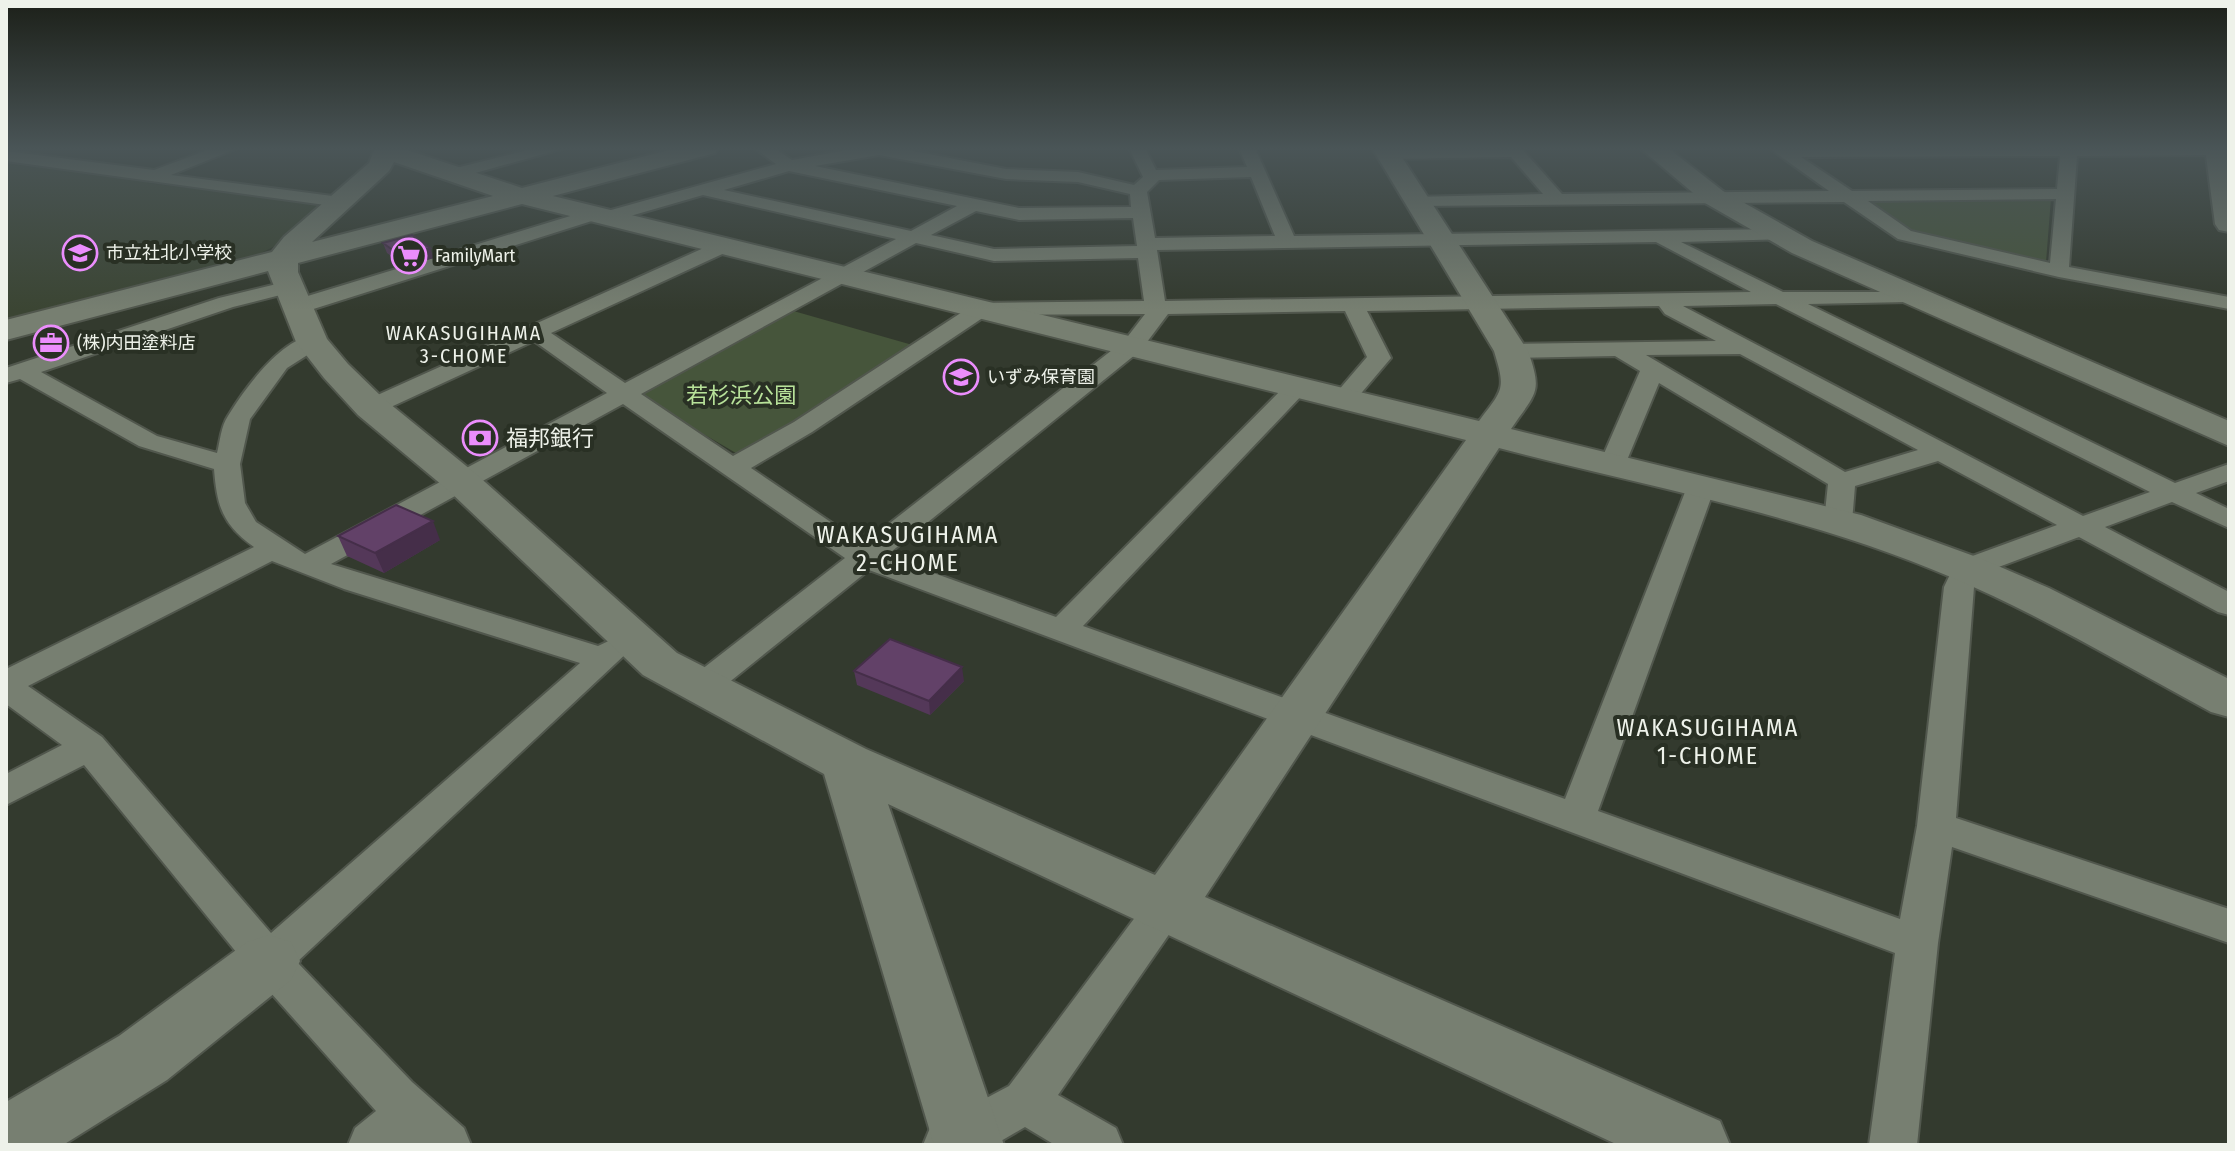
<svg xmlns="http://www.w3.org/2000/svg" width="2235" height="1151" font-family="'Fira Sans Condensed','Noto Sans JP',sans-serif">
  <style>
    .built { fill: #3b4533 }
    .green { fill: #46553b }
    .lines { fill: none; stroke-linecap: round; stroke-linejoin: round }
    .street-casing { stroke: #51574d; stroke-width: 4 }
    .secondary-casing { stroke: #51574d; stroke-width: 4 }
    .street { fill: #777f71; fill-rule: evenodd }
    .secondary { fill: #777f71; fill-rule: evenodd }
    .wall { fill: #543859 }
    .shaded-wall { fill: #452e49 }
    .building { fill: #624168; stroke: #452e49; stroke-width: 2 }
    .labels { text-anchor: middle; stroke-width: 8; stroke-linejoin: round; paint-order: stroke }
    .far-poi-label { font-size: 18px; fill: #eef2ea; stroke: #293024; text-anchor: start }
    .far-neighbourhood-label { font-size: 20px; letter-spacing: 2px; fill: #eef2ea; stroke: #293024 }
    .park-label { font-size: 22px; fill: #b8e29a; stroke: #293024 }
    .poi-label { font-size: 22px; fill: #eef2ea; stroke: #293024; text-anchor: start }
    .neighbourhood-label { font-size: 24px; letter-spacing: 2px; fill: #eef2ea; stroke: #293024 }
  </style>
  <rect width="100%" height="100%" fill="#333a2e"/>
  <path class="built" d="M6,159l145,19 -4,5 184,22 -54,40 -24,12 -247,67z"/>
  <path class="green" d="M2051,198l-5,64 -139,-31 -46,-31z
    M790,310l126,36 -175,110 -106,-62z"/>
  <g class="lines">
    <g class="street-casing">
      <path id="street" d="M213,148h25l-67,27 169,22 9,5 -9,5 -334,-46v-10l148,19z
        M536,148h29l-111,31 -9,-5 3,-4z
        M754,148h20l18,12 66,-12h40l108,21 72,3 56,13 9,-8 -14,-29h16l11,22 91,-3 -8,-19h16l39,88 484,-7 10,6 -3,4 -104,3 102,50h132l4,4 -4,4 -7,2 -100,2 367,179 54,-19v17l-33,12 33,16v19l-57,-26 -67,25 124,65v23l-11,-3 -139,-75 -99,37 -6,13 -18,231 273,91v34l-277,-96 -14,96 -21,202h-48l26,-192 -1026,-383 -157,126 -12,3 -12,-3 -5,-8 5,-8 157,-122 -222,-154 -292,160 267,82 17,-8 11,4 5,7 -334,313 115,120 52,46 7,17h-123l7,-17 21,-17 -122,-137 -170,-209 -78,40v-31l56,-29 -56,-41v-35l248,-122c-32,-23 -37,-41 -40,-78l-75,-23 -119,-67 -14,4v-15l213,-70 70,-17 7,2 3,4 -3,4 -63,16 -192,65 116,64 60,17c3,-12 4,-27 11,-37 15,-25 59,-87 92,-79l3,5 -3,5 -33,21 -37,51 -10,45 5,39 11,19 49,32 302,-161 -73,-52 -154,71h-18l-3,-5 3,-5 355,-160h14l3,4 -3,4 -180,83 74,50 271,-144 -193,-44 -97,28 -8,-4 -294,93h-16l-3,-5 3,-5 302,-92 6,-2 8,4 172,-48zM879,155l127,24 72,3 52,12 1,13 -112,1 -204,-42zM789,171l168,35 -46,25 -187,-41zM1251,177l24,59 -120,2 -8,-46 12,-12zM976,211l43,9 114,-2 4,28 -143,3 -63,-14zM1656,242l95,50 -586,9 -8,-51zM916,243l78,18 144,-3 6,43 -168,2 -182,119 -61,34 -92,-62zM1776,304l374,188 -67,24 -400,-210zM1659,306l6,8 51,27 -205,3 -8,2 -3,5 3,5 8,2 104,-2 25,15 -41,94 4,6h18l4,-6 34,-82 169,101 -4,38 4,6 10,2 10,-2 4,-6 3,-36 83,-25 119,64 -101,37 -12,25 -27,239 -17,93 -302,-108 117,-324 -4,-6h-20l-4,6 -122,312 -482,-173 222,-234 4,-5 -4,-5h-16l-233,235 -170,-61 255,-206 27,-36 177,-3 22,46 -36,42 3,5h18l39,-46 -24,-47zM1145,314l-20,26 -262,204 -112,-76 61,-36 175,-117zM1740,354l178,96 -73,22 -199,-117zM272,561l72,28 236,74 -309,270 -169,-196 -74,-51z
        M1521,148l41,46 267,-3 -60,-43h456l-1,5 -6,2 -141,1 -8,111 160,30v12l-170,-32 -161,-38 -54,-37 -427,4 -6,-1 -3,-4 3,-4 132,-3 -32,-37 -123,2 -8,-5 8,-5zM2060,156l-3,33 -205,2 -51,-34zM2056,199l-6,64 -139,-32 -43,-30z
        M1165,891l14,5 6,12 -6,12 -121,175 58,33 7,17h-68l-30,-18 -31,18h-71l7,-17 79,-42 142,-190z"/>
    </g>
    <g class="secondary-casing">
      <path id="secondary" d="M375,148h26l121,40 155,-40h42l-4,5 -162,43 926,225c24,-32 27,-31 15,-70l-122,-203h24l132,203c15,43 8,41 -17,78l350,86 121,44 67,29 180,91v38l-18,-5c-85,-46 -169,-96 -258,-134 -143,-62 -304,-91 -454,-130l-294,449 515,224 10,24h-112l-730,-341 116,341h-70l-110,-371 -181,-99 -195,-185 -90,-75 -34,-37 -28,-36 -28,-71 -262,69v-20l266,-68 12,-15 85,-74zM394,162l99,34 -181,46 77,-71zM522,204l944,236 -311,435 -289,-126 -189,-96 -201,-179 -92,-75 -36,-35 -21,-25 -29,-67v-9z
        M1640,148h28l55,43 89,50 417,180v25l-437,-193 -87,-50z
        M2205,148h24v84l-10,-2 -4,-6z
        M269,935l22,7 9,19 -9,19 -124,100 -104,65h-57v-43l113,-66 128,-94z"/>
    </g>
    <use href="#street" class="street"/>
    <use href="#secondary" class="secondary"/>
  </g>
  <path class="wall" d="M383,243l51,15 -29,8 -18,-13z
    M338,536l102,4 -56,33 -37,-17z
    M854,671l110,10 -34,34 -73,-30z"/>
  <path class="shaded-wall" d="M430,248l4,10 -29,8 -4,-10z
    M433,521l7,19 -56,33 -9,-20z
    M962,667l2,14 -34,34 -1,-14z"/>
  <path class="building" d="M412,235l18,13 -29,8 -18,-13z
    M396,505l37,16 -58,32 -37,-17z
    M890,639l72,28 -33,34 -75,-30z"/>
  <linearGradient id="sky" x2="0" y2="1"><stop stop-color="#1c2019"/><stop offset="0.48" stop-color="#4a5557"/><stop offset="1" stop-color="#4a5557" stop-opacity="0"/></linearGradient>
  <rect width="2235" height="310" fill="url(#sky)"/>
  <defs>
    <g id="school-ring" transform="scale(1.8)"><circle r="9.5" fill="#293024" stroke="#eb8dfc" stroke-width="1.5"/><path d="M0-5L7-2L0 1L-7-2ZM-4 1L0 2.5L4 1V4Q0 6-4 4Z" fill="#eb8dfc"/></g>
    <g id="supermarket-ring" transform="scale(1.8)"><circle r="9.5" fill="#293024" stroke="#eb8dfc" stroke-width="1.5"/><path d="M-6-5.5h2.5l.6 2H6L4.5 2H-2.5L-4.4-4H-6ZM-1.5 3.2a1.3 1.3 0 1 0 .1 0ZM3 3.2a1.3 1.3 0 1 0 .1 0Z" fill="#eb8dfc"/></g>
    <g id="office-ring" transform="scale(1.8)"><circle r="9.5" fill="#293024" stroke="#eb8dfc" stroke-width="1.5"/><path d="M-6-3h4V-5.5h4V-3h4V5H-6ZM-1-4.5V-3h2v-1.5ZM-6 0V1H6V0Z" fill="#eb8dfc"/></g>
    <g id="bank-ring" transform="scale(1.8)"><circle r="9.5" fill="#293024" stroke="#eb8dfc" stroke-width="1.5"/><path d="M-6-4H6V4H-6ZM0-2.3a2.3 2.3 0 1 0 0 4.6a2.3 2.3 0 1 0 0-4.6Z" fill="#eb8dfc"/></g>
  </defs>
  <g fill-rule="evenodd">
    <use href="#school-ring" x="80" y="253"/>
    <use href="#supermarket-ring" x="409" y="256"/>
    <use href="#office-ring" x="51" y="343"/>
    <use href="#school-ring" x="961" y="377"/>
    <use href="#bank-ring" x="480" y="438"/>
  </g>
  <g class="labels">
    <g class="far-poi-label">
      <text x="106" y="259">市立社北小学校</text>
      <text x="435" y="262">FamilyMart</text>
      <text x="77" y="349">(株)内田塗料店</text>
      <text x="987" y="383">いずみ保育園</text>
    </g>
    <g class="far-neighbourhood-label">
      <text x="464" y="340">WAKASUGIHAMA<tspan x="464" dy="23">3-CHOME</tspan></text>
    </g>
    <g class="park-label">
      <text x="741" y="403">若杉浜公園</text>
    </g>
    <g class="poi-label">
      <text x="506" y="446">福邦銀行</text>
    </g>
    <g class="neighbourhood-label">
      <text x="908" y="543">WAKASUGIHAMA<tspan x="908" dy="28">2-CHOME</tspan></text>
      <text x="1708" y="736">WAKASUGIHAMA<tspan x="1708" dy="28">1-CHOME</tspan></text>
    </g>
  </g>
  <rect width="2235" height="1151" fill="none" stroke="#eef2ea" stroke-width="16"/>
</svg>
